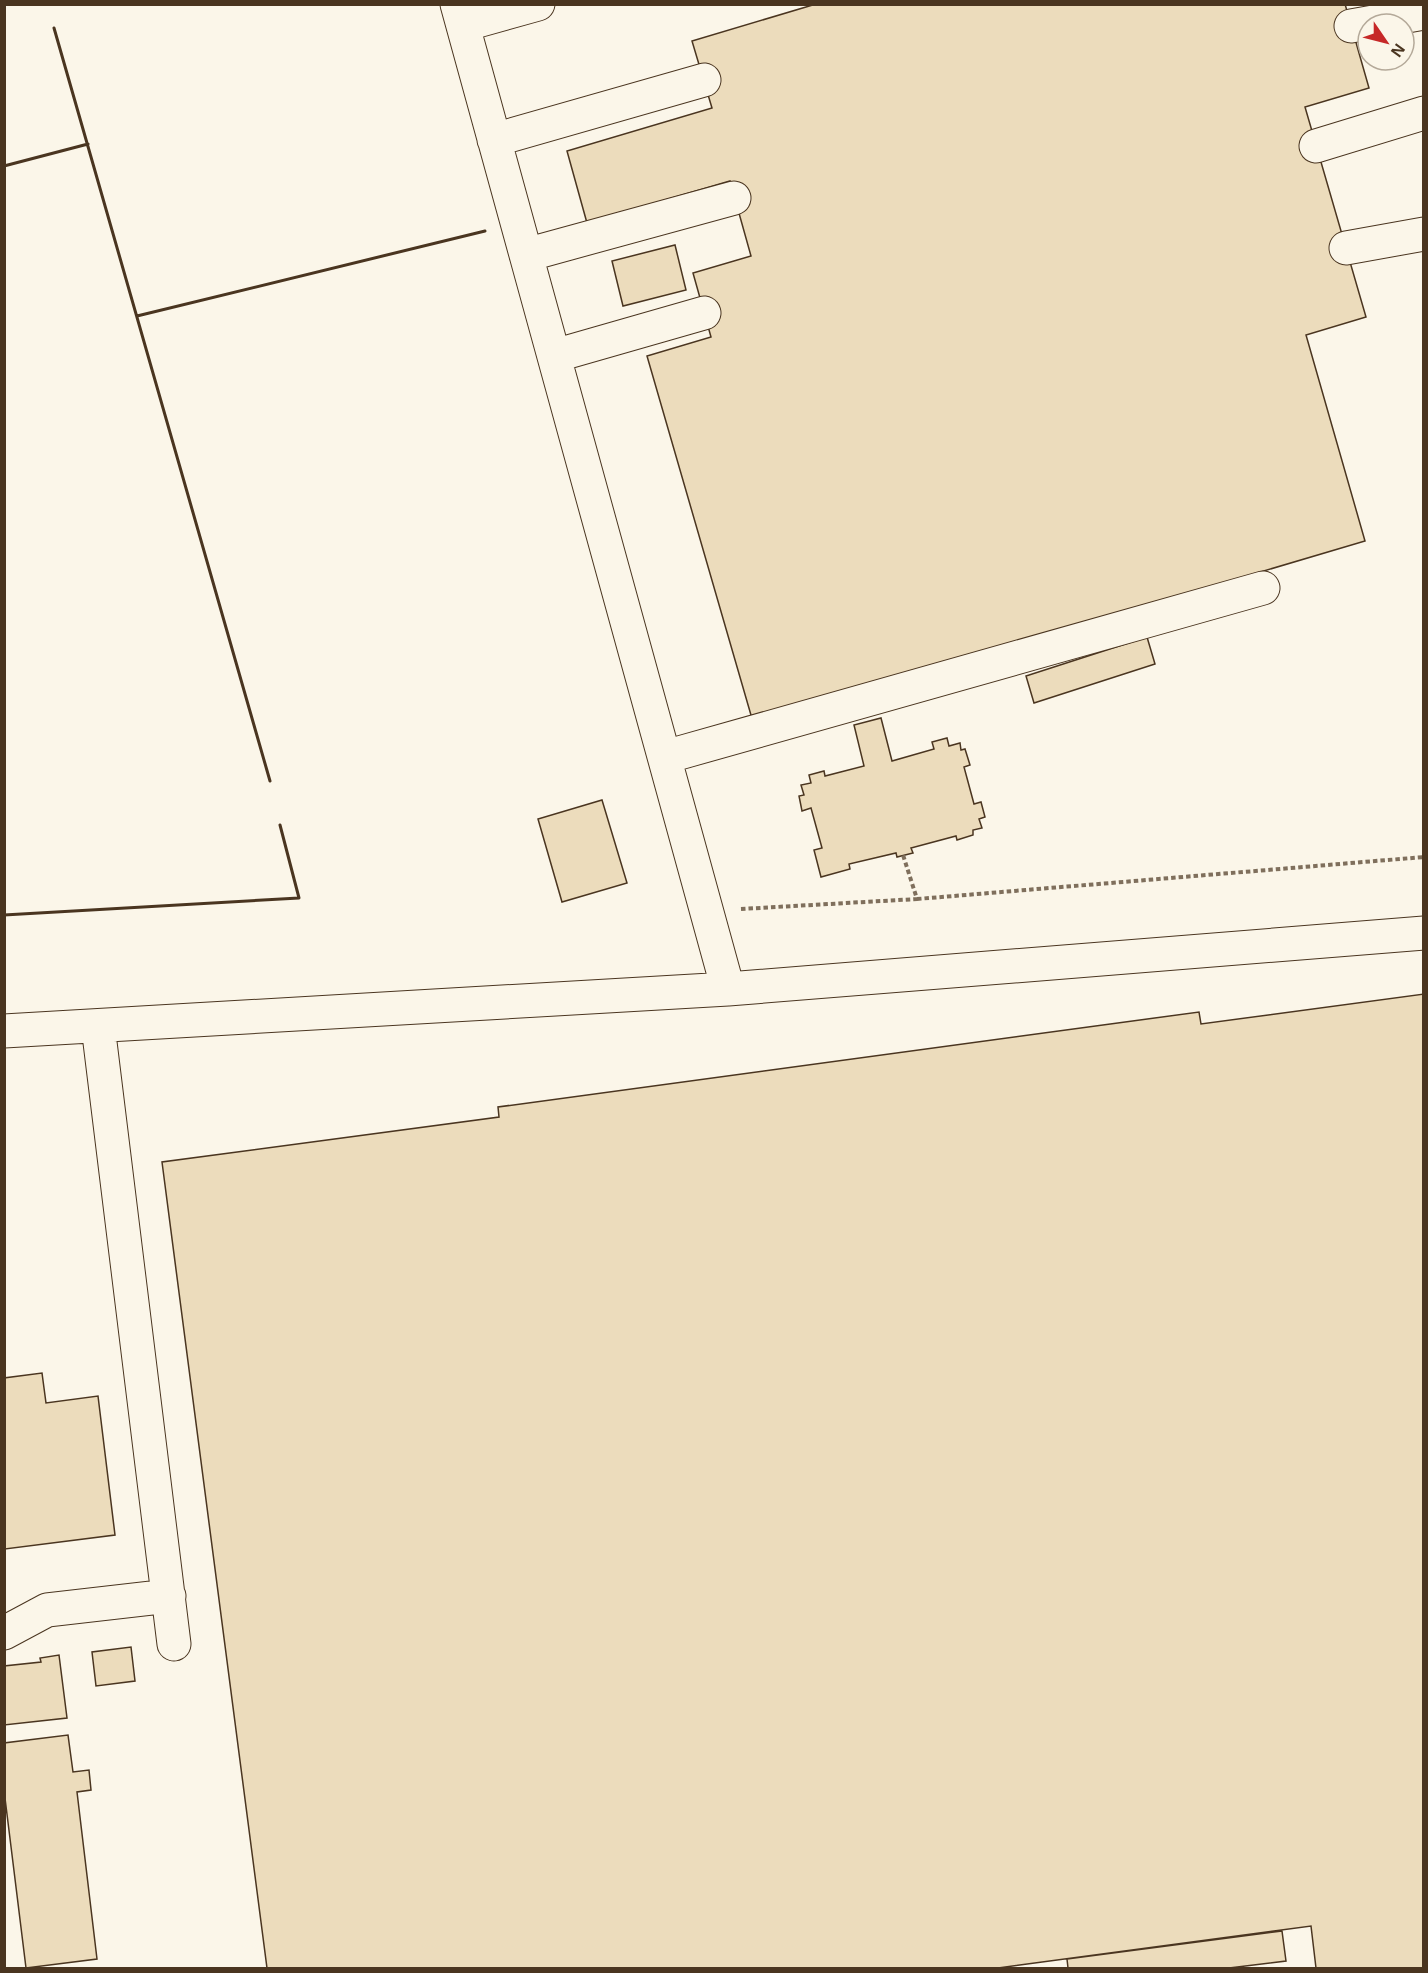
<svg xmlns="http://www.w3.org/2000/svg" width="1428" height="1973" font-family="Helvetica,sans-serif">
  <style>
    .building { fill: #ecdcbc; stroke: #4a3520; stroke-width: 1.5 }
    .lines { fill: none; stroke-linecap: round; stroke-linejoin: round }
    .minor-casing { stroke: #4a3520; stroke-width: 35 }
    .path { stroke: #7f6f5c; stroke-width: 4; stroke-dasharray: 4.5 3; stroke-linecap: butt }
    .minor { stroke: #fbf6e9; stroke-width: 33 }
    .wall { stroke: #4a3520; stroke-width: 3 }
  </style>
  <rect width="100%" height="100%" fill="#fbf6e9"/>
  <path class="building" d="M816,4h529l24,84 -64,19 61,210 -60,18 59,206 -612,181 -106,-366 64,-19 -18,-64 58,-17 -21,-75 -143,42 -20,-72 145,-43 -20,-67z
    M675,245l11,45 -63,16 -11,-45z
    M1147,637l8,27 -121,39 -8,-27z
    M881,718l11,43 42,-12 -2,-7 15,-4 2,8 11,-3 1,7 4,-1 5,16 -6,2 10,37 7,-2 4,15 -6,2 3,9 -9,2v5l-16,5 -1,-4 -45,12 2,5 -16,4 -1,-4 -47,11 1,5 -29,8 -7,-27 8,-2 -11,-40 -9,3 -3,-15 5,-1 -3,-10 10,-2 -2,-8 15,-4 1,5 39,-10 -10,-41z
    M602,800l25,83 -65,19 -24,-83z
    M1424,994v974h-108l-5,-42 -313,42h-731l-105,-806 337,-45 -1,-10 701,-95 2,12z
    M42,1373l4,30 52,-7 17,139 -110,14 -1,-171z
    M131,1647l4,34 -39,5 -4,-34z
    M59,1655l8,63 -63,7v-59l37,-4 -1,-4z
    M68,1735l5,37 16,-2 2,20 -14,2 20,167 -71,9 -22,-178v-47z
    M1282,1931l4,30 -57,7h-161l-1,-9z"/>
  <g class="lines">
    <g class="minor-casing">
      <path id="minor" d="M457,4l271,985
        M463,25l75,-21
        M1351,26l73,-13
        M494,140l210,-60
        M1316,146l108,-33
        M1346,248l78,-14
        M526,255l208,-57
        M554,356l150,-43
        M665,757l598,-169
        M98,1026l76,618
        M4,1031l724,-42 696,-56
        M4,1633l43,-23 122,-14"/>
    </g>
    <path class="path" d="M917,899l507,-42
      M741,909l176,-10 -14,-44"/>
    <use href="#minor" class="minor"/>
    <path class="wall" d="M54,28l216,753
      M4,166l84,-22
      M137,316l348,-85
      M4,915l295,-17 -19,-73"/>
  </g>
  <rect width="1428" height="1973" fill="none" stroke="#4a3520" stroke-width="12"/>
  <g transform="translate(1386 42) rotate(125)"><circle r="28" fill="#fbf6e9" stroke="#b4a999" stroke-width="1.5"/>
  <path d="M0-4.5L10 22L0 15L-10 22Z" fill="#c62828"/>
  <text y="-9" font-size="16" font-weight="bold" text-anchor="middle" fill="#4a3520">N</text>
  </g>
</svg>
